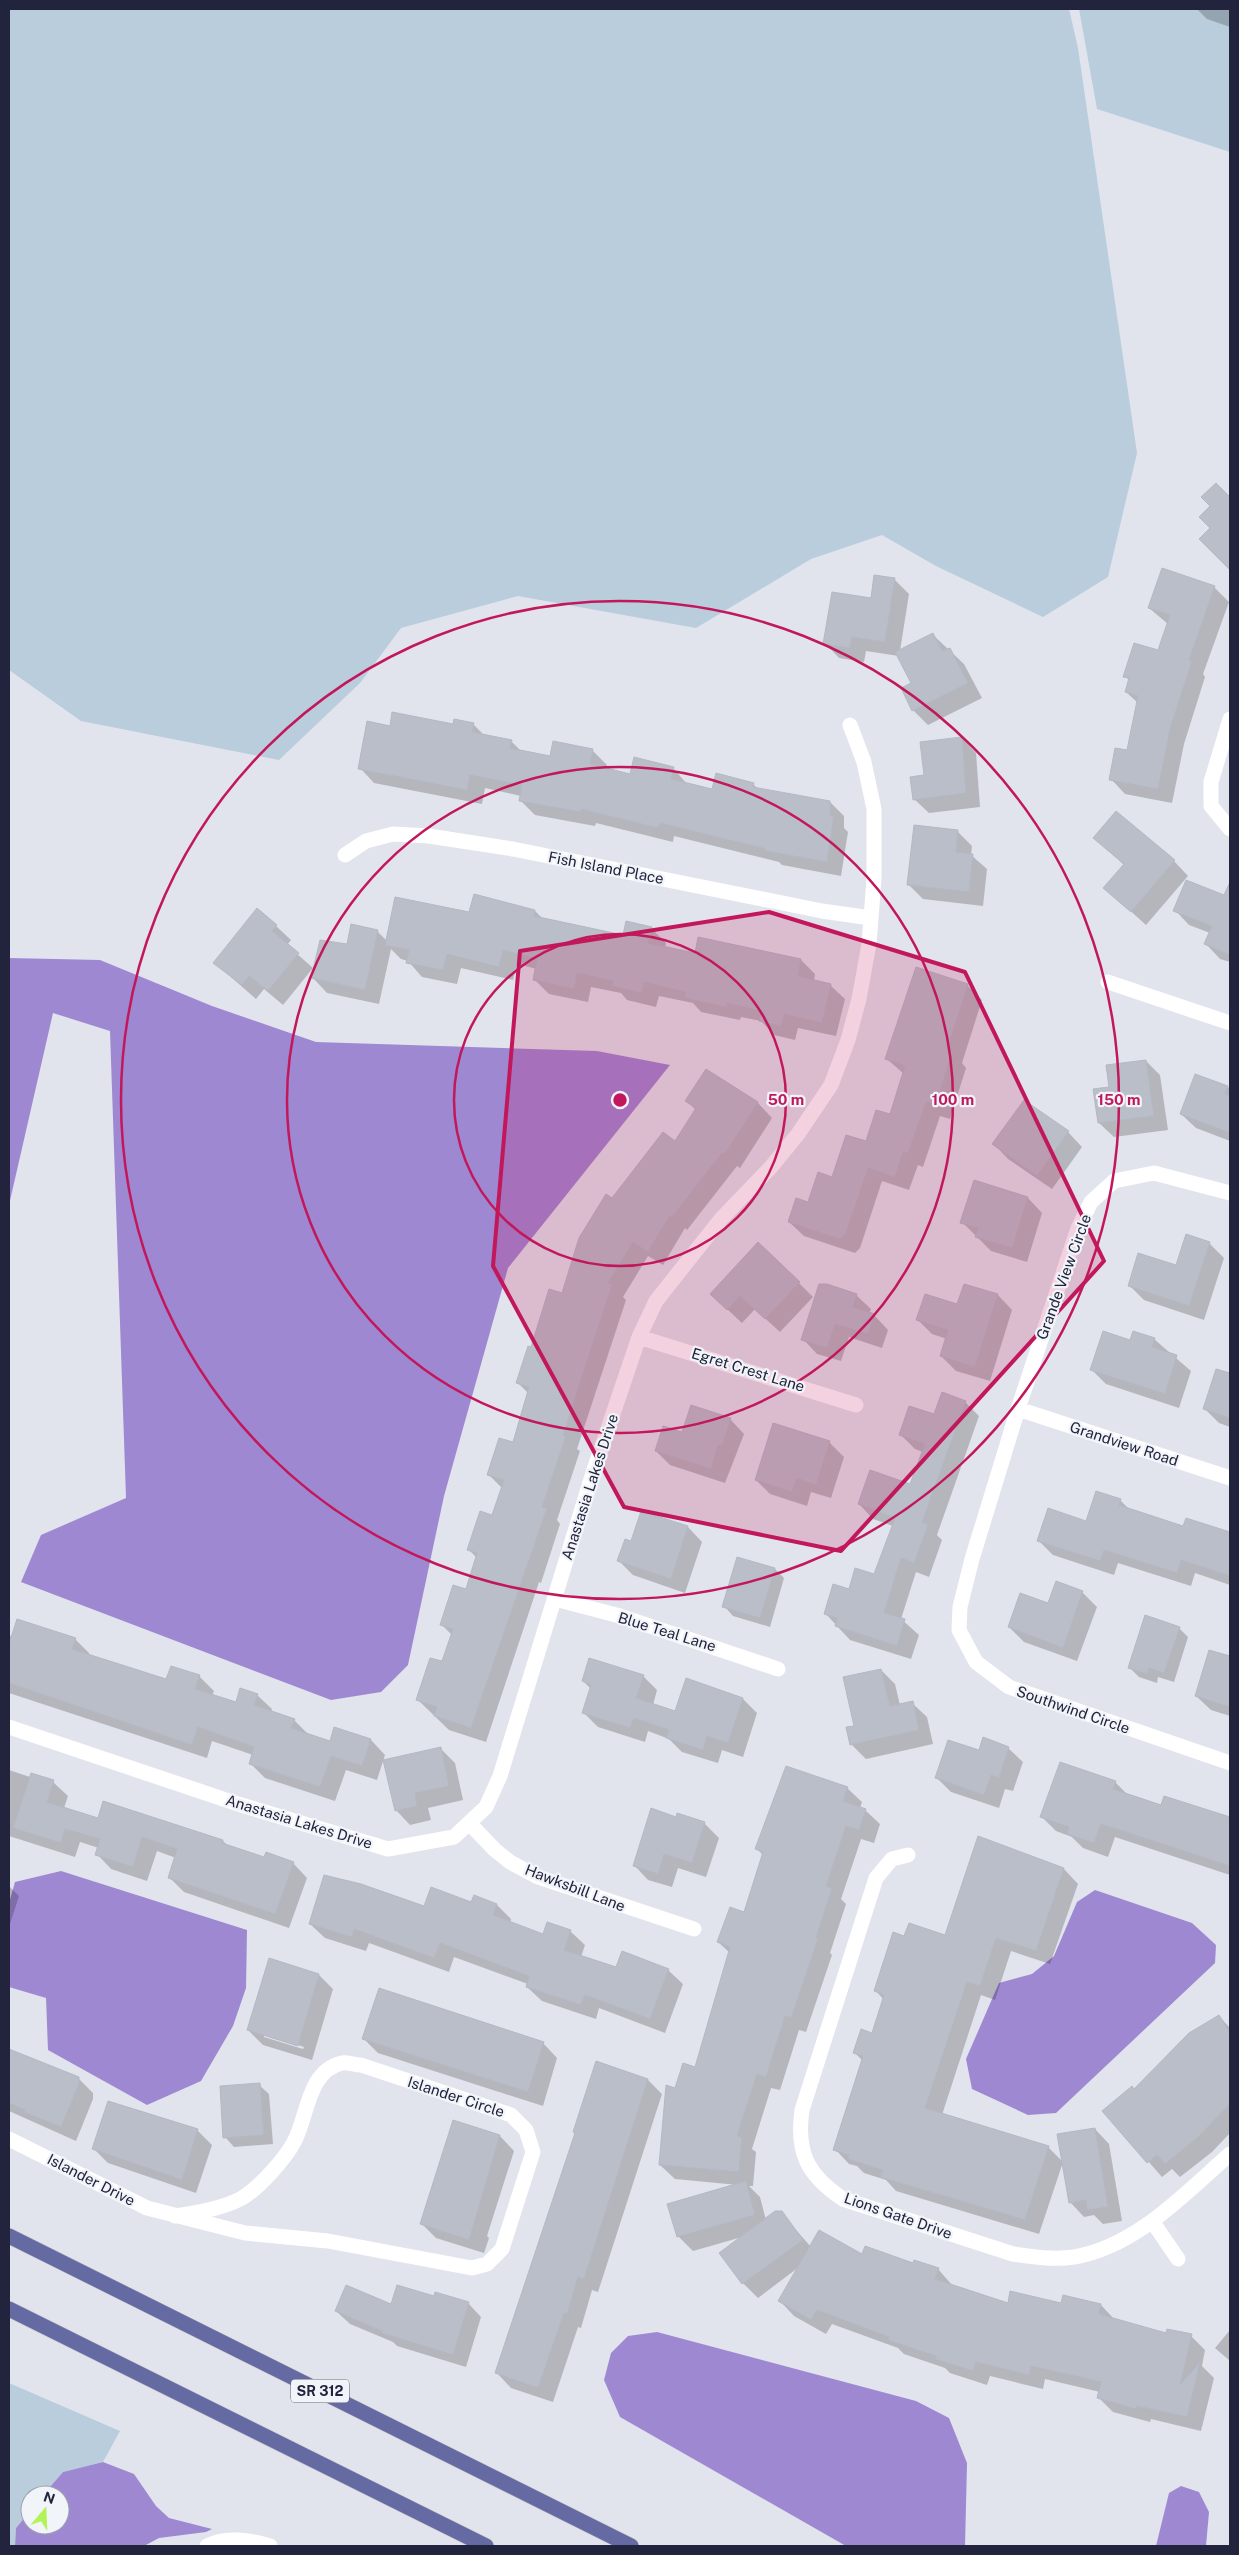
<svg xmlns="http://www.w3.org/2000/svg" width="1239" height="2555" font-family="'Public Sans',sans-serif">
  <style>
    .green { fill: #b9cddd }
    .water { fill: #9f88d2 }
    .shadow { fill: #0003; fill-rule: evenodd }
    .building { fill: #babec9; stroke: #b3b8c5 }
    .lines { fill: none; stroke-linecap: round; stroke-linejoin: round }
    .primary-casing { stroke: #c1c2c8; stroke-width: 16 }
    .street { stroke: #fff; stroke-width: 15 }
    .primary { stroke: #656aa2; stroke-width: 15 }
    .marked { fill: #c2185b; fill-opacity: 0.2; stroke: #c2185b; stroke-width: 4; stroke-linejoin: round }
    .ring { fill: none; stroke: #c2185b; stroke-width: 2.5 }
    .labels { text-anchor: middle; stroke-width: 4.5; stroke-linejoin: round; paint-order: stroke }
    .shield { fill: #f1f4f8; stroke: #5f6274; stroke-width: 1 }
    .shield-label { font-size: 14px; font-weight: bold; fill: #21243c }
    .street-label { font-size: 15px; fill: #21243c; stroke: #f1f4f8 }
    .centre { fill: #c2185b; stroke: #f1f4f8; stroke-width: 2.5 }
    .ring-label { font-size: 15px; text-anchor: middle; font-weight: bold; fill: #c2185b; stroke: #f1f4f8; stroke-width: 4.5; stroke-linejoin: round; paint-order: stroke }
  </style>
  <rect width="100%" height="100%" fill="#e1e4ec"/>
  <path class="green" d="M9,9h1060l9,39 59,405 -29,124 -65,40 -107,-51 -54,-31 -71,24 -115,69 -178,-32 -117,32 -41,55 -81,77 -198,-39 -72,-51z
    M1079,9h151v143l-133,-43z
    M9,2383l111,48 -17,31 -40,10 -20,23h-13v16l-14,17 -1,18h-6z"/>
  <path class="water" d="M9,958l91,2 112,46 104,36 281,9 73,14 -162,203 -64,228 -36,169 -27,27 -50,8 -310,-118 20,-47 85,-37 -16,-467 -57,-18 -44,192z
    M61,1871l186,59 -1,58 -13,38 -32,55 -54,24 -99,-55 -2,-52 -37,-11v-84l6,-21z
    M1095,1890l97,33 24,22 -1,18 -159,150 -28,2 -56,-26 -6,-30 33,-76 33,-9 22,-18 23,-54z
    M657,2332l259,69 33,17 18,45 -2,83h-119l-226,-129 -16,-37 7,-27 17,-17z
    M103,2462l31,12 22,32 13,12 43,11 -6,3 -47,6 -15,8h-129l1,-18 14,-17v14h30v-30h-17l20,-23z
    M1181,2486l18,6 10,20 -3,34h-50l13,-53z"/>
  <path class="shadow" d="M1197,9h33v18l-23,-8z
    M1216,484l14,15v69l-29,-29 11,-11v-22z
    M894,579l15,15 -9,57 32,-17 32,30 18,34 -54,27 -15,-15 -11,-21 11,-5 -14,-28 -33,-5 -2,11 -25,-4 -14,-15z
    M1214,587l15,15 -26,72 2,3 -21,67 -12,59 -47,-9 -14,-15 17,-27 10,-49 -12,-11 4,-11 -5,-5 34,-24 9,-28 -19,-16z
    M473,724l11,11 27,6 11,11 29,5 41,-7 15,15 -1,4 25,7 42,-8 14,16 25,7 41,-7 5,5 72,13 14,14v12l4,4 -7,44 -59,-11 -3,-3 -105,-26 -1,6 -77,-19 -1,3 -60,-11 -15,-15 1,-4 -36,-8 -3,16 -108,-21 -14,-15 31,-41z
    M962,738l14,15 4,54 -51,6 -15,-14 11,-23z
    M957,831l15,15 -1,9 16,14 -4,37 -60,-7 -14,-14z
    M1095,838l79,23 14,15 -42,49 -41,-37 19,-23z
    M1186,881l44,18v63l-10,-3 -14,-15 4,-11 -21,-8 -14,-15z
    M535,911l8,8 81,18 27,-9 15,15 -1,5 31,7 105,5 14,14 -1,7 16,4 15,14 -9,37 -38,-8 -3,12 -21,-5 -13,-14 -20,-4 -1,3 -39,-8 -8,-9 -34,-7 -3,11 -29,-7 -6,-7 -30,-6 -3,15 -39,-8 -15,-15 3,-10 -20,-5 -4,16 -52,-12 -4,16 -35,-7 -14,-16 -7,-2 -10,-10 -12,55 -52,-11 -14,-15 35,-33 29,-14 10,10 83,-27z
    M276,926l15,14 -4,5 26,23 -30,37 -19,-16 -8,10 -41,-36z
    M967,985l15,15 -20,63 4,5 -16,51 -10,-3 -17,51 -5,-2 -9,25 -27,-9 -22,67 -5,5 -51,-17 -15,-14 102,-106 13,-42 -17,-15z
    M1146,1061l14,14 8,55 -54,7 -15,-14 11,-35z
    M706,1070l52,33 14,15 -32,50 -3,-2 -50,64 -2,-2 -22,37 -15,-9 -25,41 3,3 -49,149 3,2 -23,69 3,4 -19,59 -2,-1 -53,160 -37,-12 -31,-30 25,-37 9,-28 -11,-11 26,-33 10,-33 -8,-8 24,-34 9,-28 -14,-14 25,-30 15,-51 -10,-10 14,-34 81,-150 62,-56 21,-33 -9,-9z
    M1228,1087l2,2v52l-34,-13 -15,-14z
    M1068,1132l14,15 -30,42 -44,-30 -14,-15z
    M975,1181l53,17 14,15 -15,49 -36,-11 -29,-29z
    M1187,1236l23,8 14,14 -20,62 -60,-20 -15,-15 47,-19z
    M799,1283l14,14 -33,35 -25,-23 -13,14 -31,-29z
    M965,1285l33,10 14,15 -22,71 -34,-10 -15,-15 6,-17 -15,-5 -14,-14 40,-14z
    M856,1295l15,14 -2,5 5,1 14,15 -6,18 -33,-11 -8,24 -24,-7 -14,-15z
    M1154,1339l37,32 -12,37 -73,-24 -14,-14 39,-29z
    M1217,1370l13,5v52l-11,-4 -15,-15z
    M965,1402l14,14 -42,119 5,5 -13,37 -13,-5 -15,47 18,16 -8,24 -61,-19 -25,-27 25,-22 25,-16 18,-49 -20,-7 -14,-15 51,-18 13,-34 -8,-3 -15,-15z
    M730,1419l14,15 -19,49 -55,-18 -14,-14 27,-18z
    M829,1442l15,15 -13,41 -20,-6 -4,14 -37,-12 -14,-14z
    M1120,1500l10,10 54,17 2,-7 44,15v50l-35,-12 -4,13 -73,-23 -4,12 -61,-20 -14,-14 48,-19z
    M642,1512l46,15 14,15 -17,51 -52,-18 -14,-14 13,-19z
    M775,1569l9,9 -14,49 -37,-11 -9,-10z
    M1082,1592l15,15 -20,54 -53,-19 -15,-15 39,-22z
    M1179,1628l9,9 -14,45 -16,-5 -1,6 -18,-6 -10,-10z
    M9,1636l66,3 14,14v3l78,25 32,-5 15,15 -2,5 24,7 21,-8 15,14 -1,3 23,8 14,14 23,8 40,-2 14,15 -8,25 -31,-10 -11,31 -70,-23 -15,-15 3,-8 -41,-14 -5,17 -198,-65z
    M1210,1651l20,7v58l-19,-6 -15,-14z
    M881,1670l14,14 5,21 12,-2 15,14 6,27 -67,15 -15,-15 5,-17z
    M643,1676l14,14 -4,15 23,7 67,-13 14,14 -14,44 -21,-7 -4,13 -36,-11 -13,-13 -21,-8 -3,11 -47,-15 -14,-14 7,-24 -8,-8z
    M440,1748l15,15 8,37 -35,8 3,12 -21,5 -14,-15z
    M1008,1748l15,14 -10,29 -8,-2 -6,19 -48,-16 -14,-14z
    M9,1770l21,7 23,5 15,14 -4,12 34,11 125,22 5,5 37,13 28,4 14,15 -18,50 -105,-36 -15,-15 7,-19 -19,-7 -10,30 -36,-12 -14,-15 2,-6 -19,-6 -5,15 -66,-21z
    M1115,1782l13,13 33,11 3,-9 66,21v57l-115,-38 -7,20 -25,-9 -11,-11 -16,-6 -14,-14z
    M847,1788l15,14 -2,6 5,2 15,14 -6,19 -13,-4 -20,60 5,5 -16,49 2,2 -26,77 -7,-2 -19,60 -9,-2 -19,61 4,3 -3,34h-4l11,11 6,23 15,-7 30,34 127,22 14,16 56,19 93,1 14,15 52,14 24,2 14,14 -3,16 12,12 -13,53 -50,-12 -1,3 -37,-10 -15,-15 2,-5 -55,-13 -2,10 -53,-13 -3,9 -37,-12 -5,-5 -41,-14 -6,-6 -66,-24 -6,10 -32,-18 -14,-15 19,-34 -41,31 -15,-15 -22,-30 21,-16 -49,14 -15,-15 60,-51 -63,-6 -15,-14 16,-76 20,-20 34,-116 -12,-11 27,-29 19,-57 -7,-7z
    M704,1823l15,15 -13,39 -28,-9 -6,19 -24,-7 -14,-15z
    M979,1838l85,31 14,15 -28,80 -39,-13 -16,49 -14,-5 -39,120 106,32 15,15 -24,72 -143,-43 -10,-11 -22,-7 -7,-7 -8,-2 -14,-15 28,-88 -9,-9 19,-18 11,-34 -8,-9 29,-54 41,-1z
    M9,1886l10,10 -10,31z
    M475,1897l22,8 14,14 -1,4 34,12 26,-4 15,14 -4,12 35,11 52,2 15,14 -18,49 -66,-25 -3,11 -54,-18 -15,-14 1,-3 -74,-27 -5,15 -80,-29 -3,8 -41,-13 -15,-14 162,-20z
    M319,1975l14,14 -21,71 -49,-15 -15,-15zM264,2034l40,13 -1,2 -39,-12z
    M1219,2016l11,12v105l-18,19 -32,25 -8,-8 -10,8 -58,-66 31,-21z
    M364,2039l179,4 14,15 -14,48 -165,-53z
    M12,2051l66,27 15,15v6l-17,42 -67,-30v-51z
    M648,2080l14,14 -64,198 -6,-2 -11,38 -3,-1 -25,75 -42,-14 -14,-15z
    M259,2085l10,9 4,50 -39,3 -9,-10z
    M454,2122l46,14 14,15 -27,85 2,2 -5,15 -48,-15 -14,-14z
    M1095,2129l14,15 13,77 -19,3 -9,-9 -10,2 -14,-15z
    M197,2130l15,15 -16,48 -88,-30 -14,-14z
    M435,2297l33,6 13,14 -15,50 -69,-21 -4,-4 -43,-18 -14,-13 56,-5z
    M1230,2330v31l-15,-13z"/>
  <path class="building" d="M1216,483l14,14v73l-31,-31 11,-11 -11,-11 11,-11 -9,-9z
    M1162,568l53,18 -26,74 3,1 -22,68 -12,60 -49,-9 6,-32 12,2 11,-54 -13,-4 4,-14 -6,-1 11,-34 24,7 12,-35 -22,-7z
    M874,575l21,3 -10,64 -33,-5 -2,11 -27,-4 9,-52 39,6z
    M933,633l9,18 8,-3 18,35 -56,28 -11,-23 10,-5 -16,-31z
    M392,712l61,12 1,-5 20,4 -2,9 40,8 -2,8 40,8 3,-15 40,8 -3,15 40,10 4,-17 40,10 -3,12 41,10 4,-16 38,10 -1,4 77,14v15h4l-7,46 -61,-11v-2l-106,-26 -2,5 -77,-19v3l-62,-11 3,-16 -52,-10 -3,15 -109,-21 9,-48 23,5z
    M962,737l4,56 -53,7 -3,-23 14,-2 -4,-33z
    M1116,811l59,49 -44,52 -28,-24 21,-24 -31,-26z
    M914,825l44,5 -2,22 17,2 -4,38 -62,-7z
    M1186,880l38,15 6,-13v73l-26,-11 8,-18 -39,-15z
    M474,894l61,16 -1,6 89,19 3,-14 26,6 -4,16 47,10 3,-16 103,22 -3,17 33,8 -9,39 -38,-9 -3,12 -22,-5 2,-10 -34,-8 -1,4 -41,-9 1,-6 -42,-10 -2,11 -30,-7 1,-5 -36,-8 -3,16 -41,-9 4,-21 -34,-9 -4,17 -52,-13 -4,16 -37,-7 3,-13 -24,-5 10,-48 74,15z
    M257,908l20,17 -5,6 27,22 -31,38 -19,-15 -7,9 -29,-22z
    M351,924l27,6 -13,60 -54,-12 9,-38 27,4z
    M916,967l52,17 -21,66 5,2 -16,53 -10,-3 -18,51 -5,-1 -8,25 -27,-9 -22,65 -6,6 -52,-17 8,-24 12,4 10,-30 14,5 14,-42 20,6 10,-31 14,4 15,-48 -20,-7z
    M1146,1060l8,56 -56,7 -5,-34 16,-2 -3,-22z
    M706,1069l52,33 -33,52 -3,-1 -50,64 -2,-2 -22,37 -15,-10 -25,41 4,2 -49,150 3,1 -24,71 5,1 -76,220 -37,-12 3,-9 -21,-7 14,-42 12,3 11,-32 -13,-4 13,-40 13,4 11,-36 -10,-3 13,-39 12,4 12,-35 -17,-5 12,-37 14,4 16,-55 -13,-4 12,-37 3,1 18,-58 13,4 17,-55 27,-44 6,4 51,-66 12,9 21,-33 -11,-7z
    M1195,1074l33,12 -3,8 5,2v37l-50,-19z
    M1024,1100l45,31 -32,45 -45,-32z
    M974,1180l54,17 -16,51 -37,-11 3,-9 -18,-5z
    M1186,1234l24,8 -21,64 -61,-20 10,-33 38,12z
    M758,1242l42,40 -35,37 -25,-23 -13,14 -17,-16z
    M819,1284h8l30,10 -4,13 22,7 -7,20 -33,-10 -8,24 -26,-8z
    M964,1284l34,10 -23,73 -35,-11 8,-26 -32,-10 9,-26 32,10z
    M1103,1331l27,9 3,-9 22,7 -3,9 25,8 -12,39 -75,-24z
    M1216,1369l14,4v45l-27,-9z
    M942,1392l24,9 -44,121 6,3 -14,38 -13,-5 -17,55 21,6 -8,27 -62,-20 2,-8 -13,-4 9,-30 16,5 6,-21 19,6 21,-56 -37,-14 12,-34 40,14 15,-40 -26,-9 10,-29 25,8z
    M691,1405l40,13 -9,28 -4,-1 -7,24 -56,-18 8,-25 19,6z
    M773,1423l57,18 -14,44 -19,-7 -5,14 -37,-12z
    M1096,1491l25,8 -2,6 64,21 3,-8 44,14v44l-49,-16 -4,13 -73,-23 -4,11 -63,-20 11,-33 38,13z
    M641,1511l47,15 -17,53 -54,-18 8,-22 6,2z
    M737,1557l38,11 -15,50 -38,-11z
    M1056,1581l27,10 -20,57 -55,-21 12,-34 28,10z
    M1145,1615l35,12 -16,46 -15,-5 -2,6 -19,-6z
    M17,1619l59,19 -4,11 94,30 5,-13 29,9 -5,14 41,13 4,-14 18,6 -4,11 41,14 -4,9 39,13 4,-14 37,12 -9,27 -31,-10 -11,31 -71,-23 5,-17 -56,-20 -6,18 -183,-62v-39z
    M1209,1650l21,6v51l-35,-11z
    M589,1658l55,17 -8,23 39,13 11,-33 57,20 -15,45 -21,-7 -4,14 -37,-12 3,-8 -35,-12 -4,10 -48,-15 9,-28 -9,-4z
    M881,1669l9,37 23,-5 6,29 -69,15 -4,-18 8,-1 -11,-49z
    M983,1737l26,10 -10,31 -8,-3 -7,20 -49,-17 13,-38 31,10z
    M441,1747l8,39 -34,7 2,13 -22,5 -12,-51z
    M1060,1762l56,19 -3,8 48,16 3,-9 66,21v49l-129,-42 -7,19 -27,-9 2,-7 -29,-10z
    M786,1766l62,21 -5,14 23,8 -7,21 -13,-4 -20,60 6,2 -16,50 2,1 -27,79 -6,-2 -19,61 -9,-3 -20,62 5,1 -3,35 -80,-7 7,-80 9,3 8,-25 12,4 35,-120 -13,-5 13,-35 14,5 19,-60 -8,-3z
    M31,1773l23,7 -7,22 51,16 5,-17 120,39 -1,3 42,14 2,-5 28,10 -19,52 -107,-36 9,-29 -35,-12 -9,30 -38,-12 5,-16 -35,-10 -4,14 -48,-15z
    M651,1808l25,9 1,-4 28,9 -13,41 -28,-9 -6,20 -25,-8z
    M978,1836l86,32 -28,83 -40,-13 -16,48 -13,-4 -42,126 124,38 -24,74 -145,-43 3,-7 -35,-11 1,-4 -16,-5 30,-94 -10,-3 8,-24 11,4 12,-38 -10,-4 19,-59 11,4 5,-13 36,12z
    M324,1875l37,9 63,22 7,-19 40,15 3,-7 23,9 -4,11 50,19 4,-12 24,8 -7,20 52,17 6,-16 47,18 -19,50 -65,-24 -4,10 -55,-18 3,-11 -89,-33 -6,15 -80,-29 -2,8 -43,-13z
    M269,1958l50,16 -21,72 -51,-16z
    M379,1988l165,54 -16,50 -166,-53z
    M1219,2015l11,18v71l-32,33 -33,27 -8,-9 -10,8 -45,-52 30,-25 2,3 55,-56z
    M9,2049l70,28v7l-18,43 -37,-15 1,-2 -16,-7z
    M596,2061l52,18 -64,200 -6,-2 -11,37 -3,-1 -26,75 -43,-15 80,-240 -2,-1z
    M260,2083l4,52 -41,3 -3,-52z
    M108,2101l90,28 -16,51 -90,-31z
    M453,2120l47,15 -31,105 -49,-16z
    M1095,2128l13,79 -21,3 -1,-10 -17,3 -12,-69z
    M746,2181l9,34 -78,22 -10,-33z
    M775,2211h7l21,29 -61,44 -23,-31z
    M819,2230l43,24 3,-8 48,17 1,-3 25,8 -4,11 73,24 2,-12 51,12 2,-8 38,9 -2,10 67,19 1,-4 25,5 -12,51 20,-23 -13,55 -50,-11 -1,3 -39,-11 4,-16 -70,-16 -2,9 -53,-13 -3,9 -38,-12 1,-3 -48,-16 1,-3 -72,-27 -6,10 -33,-19z
    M346,2285l45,19 6,-19 37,11 1,-4 34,10 -16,53 -71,-22v-2l-47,-20z"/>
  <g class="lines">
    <g class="primary-casing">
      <path id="primary" d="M9,2236l622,310
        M9,2309l477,237"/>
    </g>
    <path class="street" d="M1230,719l-19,63v24l19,23
      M345,855l21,-14 27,-7 36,2 84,13 309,62 49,7
      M1108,982l122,41
      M1230,1193l-76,-20 -40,8 -23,21 -13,26 -60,181 -46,150 -12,48 -1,23 17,32 33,25 221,76
      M639,1337l217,68
      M1018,1409l212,69
      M555,1599l65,17 158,53
      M9,1727l229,77 150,45 66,-12 32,-30 14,-31 92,-300 47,-139 17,-36 65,-82 50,-52 27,-33 33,-49 17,-45 11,-41 10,-55 5,-65v-70l-10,-47 -14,-37
      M470,1824l25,26 15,12 28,15 156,52
      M908,1855l-16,4 -16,19 -74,232c-6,42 5,65 41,89l170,55c20,3 41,6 61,3 63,-11 110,-63 156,-103
      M9,2139l138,69 98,25 83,8 144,27 15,-4 15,-15 31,-97 -7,-22 -15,-15 -150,-50c-6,0 -14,-3 -19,-2 -35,8 -34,54 -48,79 -9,17 -35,46 -52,56 -20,11 -45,14 -67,18
      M1152,2221l26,38
      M207,2546c18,-10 44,-6 63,0"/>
    <use href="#primary" class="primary"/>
  </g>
  <path class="marked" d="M769,912l196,60 139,289 -263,290 -217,-44 -131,-241 27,-315z"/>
  <g class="ring">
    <circle cx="620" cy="1100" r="166"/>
    <circle cx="620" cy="1100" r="333"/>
    <circle cx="620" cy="1100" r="499"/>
  </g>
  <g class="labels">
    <rect class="shield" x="291" y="2379.5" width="58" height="23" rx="4"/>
    <g class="shield-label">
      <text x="320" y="2396">SR 312</text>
    </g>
    <g class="street-label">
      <text transform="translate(606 868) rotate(11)" y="5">Fish Island Place</text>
      <text transform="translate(1064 1277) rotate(-70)" y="5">Grande View Circle</text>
      <text transform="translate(748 1370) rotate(17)" y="5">Egret Crest Lane</text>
      <text transform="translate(1124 1444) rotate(18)" y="5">Grandview Road</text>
      <text transform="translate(590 1487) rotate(-72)" y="5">Anastasia Lakes Drive</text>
      <text transform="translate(667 1632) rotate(17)" y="5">Blue Teal Lane</text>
      <text transform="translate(1073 1710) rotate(19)" y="5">Southwind Circle</text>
      <text transform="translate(299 1822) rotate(17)" y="5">Anastasia Lakes Drive</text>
      <text transform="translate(575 1888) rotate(21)" y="5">Hawksbill Lane</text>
      <text transform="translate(456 2097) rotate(18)" y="5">Islander Circle</text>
      <text transform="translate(91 2180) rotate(27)" y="5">Islander Drive</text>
      <text transform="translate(898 2216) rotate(19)" y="5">Lions Gate Drive</text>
    </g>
  </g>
  <circle cx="620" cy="1100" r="8" class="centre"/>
  <g class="ring-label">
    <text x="786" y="1105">50 m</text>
    <text x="953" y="1105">100 m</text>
    <text x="1119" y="1105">150 m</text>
  </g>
  <rect width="1239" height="2555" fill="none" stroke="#21243c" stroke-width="20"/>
  <g transform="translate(45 2510) rotate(19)"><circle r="24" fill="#f1f4f8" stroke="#9ea1ad"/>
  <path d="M0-4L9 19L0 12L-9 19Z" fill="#b3f357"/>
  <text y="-8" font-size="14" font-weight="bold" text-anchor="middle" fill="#21243c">N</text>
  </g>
</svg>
